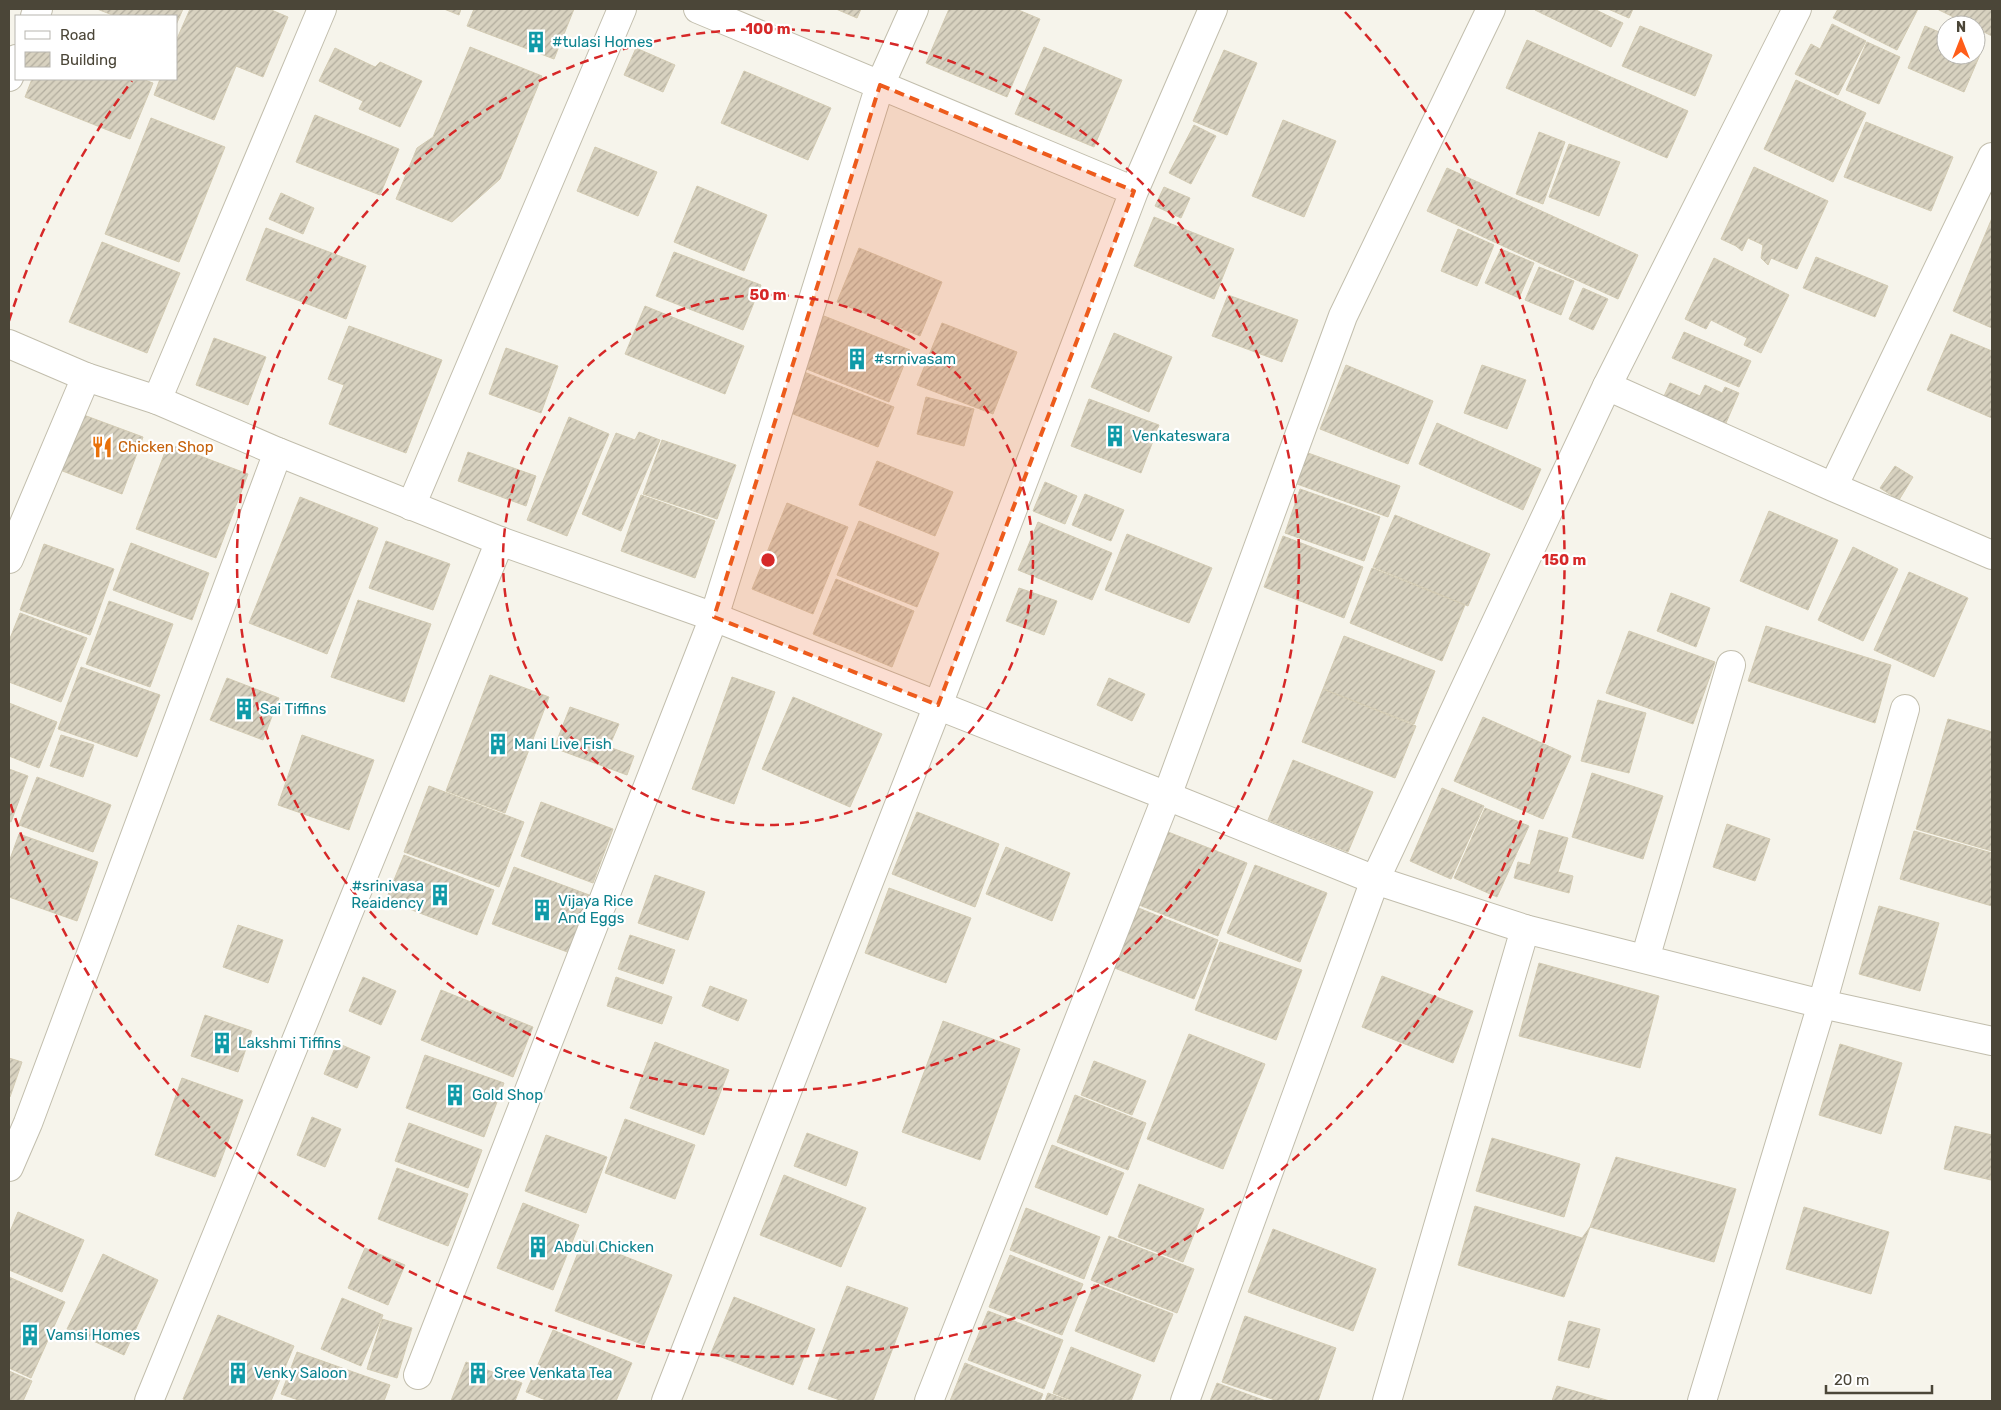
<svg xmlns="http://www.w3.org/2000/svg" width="2001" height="1410" font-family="Rubik,sans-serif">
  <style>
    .building { fill: url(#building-hatch); stroke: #d3cbb3 }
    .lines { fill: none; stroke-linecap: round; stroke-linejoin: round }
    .minor-casing { stroke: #c2bead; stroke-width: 30 }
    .tertiary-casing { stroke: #c2bead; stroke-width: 30 }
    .minor { stroke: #fff; stroke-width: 28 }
    .tertiary { stroke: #fff; stroke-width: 28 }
    .marked { fill: #ed5b1c; fill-opacity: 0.2; stroke: #ed5b1c; stroke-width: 4; stroke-dasharray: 10 6; stroke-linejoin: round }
    .ring { fill: none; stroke: #d62828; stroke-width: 2.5; stroke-dasharray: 9 6 }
    .labels { text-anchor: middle; stroke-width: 4.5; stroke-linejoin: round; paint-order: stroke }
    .culture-label { font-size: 15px; fill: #0d838f; stroke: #fff; text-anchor: start }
    .food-label { font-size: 15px; fill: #c56008; stroke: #fff; text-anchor: start }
    .centre { fill: #d62828; stroke: #fff; stroke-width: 2.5 }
    .ring-label { font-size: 15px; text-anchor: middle; font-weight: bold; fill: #d62828; stroke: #fff; stroke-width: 4.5; stroke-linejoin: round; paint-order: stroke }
  </style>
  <defs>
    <pattern id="building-hatch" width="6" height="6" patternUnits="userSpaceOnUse" patternTransform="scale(1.25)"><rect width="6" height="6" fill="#d8d2c0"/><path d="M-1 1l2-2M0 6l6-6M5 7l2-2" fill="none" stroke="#b1ac9d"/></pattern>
  </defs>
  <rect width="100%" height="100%" fill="#f6f4eb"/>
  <path class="building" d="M97,9h86l-7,16v-9h-61z
    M190,9h79l19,8 -25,60 -27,-11 -22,54 -60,-25 6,-16h16v-38z
    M444,9h17l-2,6z
    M474,9h100l-20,50 -87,-33z
    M836,9h25l-4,9z
    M949,9h67l24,10 -33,78 -81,-34z
    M1536,9h58l29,14 -12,24 -76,-37z
    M1608,9h25l-4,9z
    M1838,9h80l-21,41 -64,-32z
    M1937,9h55v27l-16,-8v-3h-6z
    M1832,24l34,17 -28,54 -43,-21 16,-30 9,5z
    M1640,26l72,29 -17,41 -73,-30z
    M1925,26l21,9v20h30v-7l6,2 -18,42 -56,-24z
    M1527,40l161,71 -21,47 -161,-70z
    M1867,42l33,15 -21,47 -33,-14z
    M470,47l72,29 -42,103 -48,43 -56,-23 21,-51 16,-11z
    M1044,47l78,33 -28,67 -79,-33z
    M335,48l40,19 5,-5 42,19 -22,46 -41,-18 4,-8 -44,-20z
    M636,48l39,17 -12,27 -39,-17z
    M1224,50l33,13 -30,72 -34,-14z
    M744,71l87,37 -23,52 -87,-37z
    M32,79h110l11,4 -23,56 -105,-42z
    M1796,80l70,33 -33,69 -69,-33z
    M315,115l84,34 -19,46 -84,-33z
    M151,118l74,29 -46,115 -74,-28z
    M1283,120l53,21 -32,76 -52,-21z
    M1866,122l87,35 -22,54 -87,-34z
    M1194,125l22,11 -25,48 -22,-11z
    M1539,132l26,10 -22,62 -27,-10z
    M1569,144l51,18 -21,54 -50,-19z
    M595,147l62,25 -19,44 -61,-25z
    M1754,167l74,34 -31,68 -26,-11 -3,7 -7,-7 2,-13 -15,-7 -6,13 -6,-5 -15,-7z
    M1447,168l191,87 -20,44 -191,-88z
    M697,186l70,29 -23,56 -70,-29z
    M1164,187l26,11 -9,20 -26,-12z
    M281,193l33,15 -11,26 -34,-15z
    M1154,217l80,32 -20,50 -80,-33z
    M1992,218v110l-39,-17z
    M266,228l100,38 -20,53 -100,-39z
    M1458,229l36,16 -17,41 -36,-15z
    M102,242l78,31 -33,80 -78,-31z
    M859,248l83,34 -22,54 -83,-34z
    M1501,249l33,14 -15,35 -34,-15z
    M674,252l87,33 -18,45 -87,-34z
    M1816,257l72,29 -13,31 -72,-29z
    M1714,258l75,37 -28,58 -17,-8 3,-7 -36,-18 -5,9 -21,-10z
    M1539,267l35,14 -13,34 -36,-15z
    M1583,288l25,11 -15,31 -24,-11z
    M1228,295l70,25 -16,42 -70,-26z
    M645,306l99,40 -19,48 -100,-40z
    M824,316l86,34 -21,52 -85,-34z
    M942,323l75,29 -24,62 -76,-29z
    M349,326l93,34 -36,93 -77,-29 15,-39 -16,-6z
    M1684,332l67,29 -12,26 -67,-29z
    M1114,333l58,24 -23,55 -58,-25z
    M1951,334l41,17v67l-65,-28z
    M214,338l52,19 -18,48 -52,-20z
    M506,348l52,18 -17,47 -52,-19z
    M1346,365l87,36 -25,63 -88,-35z
    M1482,365l44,15 -19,49 -43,-16z
    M804,372l90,35 -16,40 -90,-35z
    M1670,383l30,13 5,-11 17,8 3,-6 14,6 -17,39 -62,-27z
    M926,397l48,12 -10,37 -47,-12z
    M1089,399l70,26 -18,48 -70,-27z
    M81,414l62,23 -21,57 -62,-24z
    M569,417l40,17 -42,102 -40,-16z
    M1437,423l104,46 -18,41 -104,-46z
    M639,432l21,8 -39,91 -39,-17 34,-81 19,7z
    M662,440l74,25 -19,54 -74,-25z
    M168,444l80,30 -32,84 -80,-29z
    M468,452l68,24 -10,30 -68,-25z
    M1308,453l92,33 -12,31 -91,-33z
    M877,461l76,31 -18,44 -76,-31z
    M1895,466l18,11 -14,23 -19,-12z
    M1045,482l32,14 -12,28 -32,-13z
    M1300,489l80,28 -16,44 -79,-28z
    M1085,494l39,16 -13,31 -39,-16z
    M641,495l74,26 -20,57 -74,-27z
    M300,497l78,31 -51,126 -78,-31z
    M787,503l61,24 -35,87 -61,-25z
    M1769,511l69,29 -30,70 -68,-29z
    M1395,515l95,39 -22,52 -95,-39z
    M859,521l80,32 -22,54 -80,-32z
    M1038,522l74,31 -20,47 -74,-30z
    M1127,534l85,34 -23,55 -84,-33z
    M1283,536l80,31 -19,51 -80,-31z
    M386,541l64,23 -17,46 -64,-22z
    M131,543l78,30 -17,47 -79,-30z
    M44,544l70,25 -24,66 -70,-25z
    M1853,547l45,22 -35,72 -45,-21z
    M1372,568l93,37 -23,56 -92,-38z
    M1909,572l59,26 -34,79 -60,-27z
    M836,579l78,32 -22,56 -79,-33z
    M1019,588l38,13 -13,34 -38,-14z
    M1671,593l39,15 -14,39 -39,-16z
    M358,600l73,24 -27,78 -73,-25z
    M109,601l64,23 -23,63 -64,-23z
    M20,613l67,25 -26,64 -52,-20v-41z
    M1766,626l125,39 -16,58 -127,-42z
    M1629,631l86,31 -22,62 -87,-31z
    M1344,636l91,35 -21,53 -91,-35z
    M81,667l79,28 -23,62 -79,-28z
    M490,675l59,22 -44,116 -59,-22z
    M732,677l43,15 -41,112 -42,-15z
    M227,678l52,20 -16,42 -53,-20z
    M1109,678l36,16 -13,27 -35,-16z
    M1323,689l93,37 -21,52 -93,-36z
    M793,697l89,37 -32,73 -88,-38z
    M1598,700l48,13 -17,60 -48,-12z
    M9,703l48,19 -18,46 -30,-12z
    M570,707l49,17 -10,23 25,9 -7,19 -73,-27z
    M1483,717l88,39 -28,63 -89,-38z
    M1948,719l44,13v119l-76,-22z
    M61,735l33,10 -11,32 -33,-11z
    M302,735l72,25 -25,70 -71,-25z
    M1293,760l80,32 -25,60 -80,-32z
    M9,769l19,7 -17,46 -2,-1z
    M1592,773l71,23 -20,63 -71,-22z
    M37,777l74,28 -18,47 -74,-27z
    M429,786l95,36 -25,65 -95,-35z
    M1442,788l42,18 -33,73 -41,-18z
    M541,802l72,27 -20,54 -72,-27z
    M1485,808l44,18 -32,71 -43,-19z
    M917,812l82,32 -24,63 -83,-33z
    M1727,824l43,15 -15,42 -42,-14z
    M1539,830l29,8 -10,34 15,4 -4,17 -55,-15 4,-16 12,3z
    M1914,831l78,22v53l-92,-27z
    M1168,832l79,31 -29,73 -79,-31z
    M19,834l79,28 -21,59 -68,-24v-35z
    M1006,847l64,26 -18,48 -66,-27z
    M404,855l90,35 -17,45 -91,-35z
    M1255,865l72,28 -27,69 -73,-29z
    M514,867l78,29 -22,57 -78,-29z
    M655,875l50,17 -17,48 -50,-17z
    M889,888l82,30 -25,65 -81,-30z
    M1879,906l60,17 -19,68 -61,-17z
    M1136,907l82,33 -24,59 -82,-32z
    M238,925l45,15 -15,43 -45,-16z
    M630,935l45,15 -12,34 -45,-15z
    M1220,942l82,28 -26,70 -81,-30z
    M1539,963l120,33 -19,72 -121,-32z
    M1382,976l91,35 -20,52 -91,-36z
    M363,977l33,14 -15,34 -32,-14z
    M616,977l56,20 -10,27 -55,-18z
    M710,986l37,14 -9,21 -36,-15z
    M441,990l92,37 -20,50 -92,-37z
    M205,1015l47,16 -14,41 -47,-16z
    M943,1021l77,28 -40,111 -78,-28z
    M1189,1034l76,30 -42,105 -76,-30z
    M655,1042l74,28 -25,65 -74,-27z
    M337,1043l33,14 -13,31 -33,-14z
    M1840,1044l62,19 -21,71 -62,-19z
    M425,1055l79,28 -20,54 -78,-29z
    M9,1058l13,4 -12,35h-1z
    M1094,1061l52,20 -14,34 -51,-20z
    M182,1078l61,22 -28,77 -60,-22z
    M1075,1095l71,28 -18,47 -71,-28z
    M312,1117l29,12 -16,38 -28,-12z
    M625,1119l70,26 -20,54 -70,-26z
    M409,1123l73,27 -14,38 -73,-27z
    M1955,1126l37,9 -1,45 -47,-11z
    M807,1133l51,19 -12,34 -52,-20z
    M546,1135l61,22 -21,56 -61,-22z
    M1492,1138l88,26 -16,53 -88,-26z
    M1052,1145l72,28 -17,42 -72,-28z
    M1616,1157l120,32 -22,73 -124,-35z
    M397,1168l71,26 -20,52 -70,-27z
    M784,1175l82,33 -25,59 -81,-32z
    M1139,1184l65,25 -21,53 -65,-25z
    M523,1203l56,22 -26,65 -56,-22z
    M1475,1206l107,32 8,-11 -26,70 -106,-32z
    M1804,1207l85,25 -18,62 -85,-25z
    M1026,1208l74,29 -16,42 -74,-29z
    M18,1212l66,28 -22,52 -53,-22v-36z
    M1273,1229l103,40 -23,62 -105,-39z
    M1109,1236l85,33 -17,44 -86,-33z
    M583,1240l89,35 -28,70 -89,-34z
    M365,1248l40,17 -17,40 -40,-17z
    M103,1254l55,26 -34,75 -57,-26z
    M1010,1255l73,29 -21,51 -73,-28z
    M9,1277l56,25 -34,76 -22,-10z
    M1094,1284l79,30 -19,48 -79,-31z
    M847,1286l61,22 -35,93h-30l-35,-12z
    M734,1297l81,32 -22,56 -82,-32z
    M342,1298l41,17 -22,51 -40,-17z
    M988,1311l75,29 -19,49 -76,-29z
    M218,1315l76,31 -23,55h-82l-6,-2z
    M1245,1316l91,32 -18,53h-40l-56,-19z
    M382,1319l30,9 -15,50 -30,-9z
    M1569,1321l31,8 -11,39 -31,-8z
    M553,1330l79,33 -16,38h-68l-22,-9z
    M1071,1347l70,28 -10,26h-58l-20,-8z
    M297,1352l93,33 -6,16h-83l-20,-7z
    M466,1362l56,21 -7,18h-64z
    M965,1363l78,31 -3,7h-90z
    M9,1371l23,10 -9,20h-14z
    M1217,1383l49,18h-56z
    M1557,1386l53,15h-58z
    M1048,1393l22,8h-25z"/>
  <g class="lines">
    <g class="minor-casing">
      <path id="minor" d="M698,9l436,182
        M35,16l3,-7
        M9,77l7,-18
        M1607,386l226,101 159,68
        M157,400l165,-391
        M1833,487l159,-330
        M411,506l211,-497
        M9,559l77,-182
        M1525,929l297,75 170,37
        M1645,959l86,-294
        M9,1167l19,-44 250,-671
        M418,1375l296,-758 166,-532 34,-76
        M149,1401l351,-860
        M666,1401l272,-696 196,-514 79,-182
        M929,1401l238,-605 176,-480 148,-307
        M1185,1401l190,-521
        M1702,1401l120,-397 83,-295"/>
    </g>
    <g class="tertiary-casing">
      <path id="tertiary" d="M9,344l77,33 71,23 121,52 222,89 214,76 453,179 208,84 150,49 -138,472
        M1375,880l232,-494 190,-377"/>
    </g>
    <use href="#minor" class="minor"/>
    <use href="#tertiary" class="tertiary"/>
  </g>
  <path class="marked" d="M880,85l254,106 -196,514 -224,-88z"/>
  <g class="ring">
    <circle cx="768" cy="560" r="265"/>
    <circle cx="768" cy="560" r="531"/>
    <path d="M9 321A796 796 0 0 1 132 81M1345 12A796 796 0 1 1 9 799"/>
  </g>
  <defs>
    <g id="building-bare" transform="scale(1.725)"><path d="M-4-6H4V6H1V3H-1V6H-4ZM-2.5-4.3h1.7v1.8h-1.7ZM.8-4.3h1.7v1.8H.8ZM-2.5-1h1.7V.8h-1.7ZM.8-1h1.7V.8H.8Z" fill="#0f9aa8" stroke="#fff" stroke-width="2.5" paint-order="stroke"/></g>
    <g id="restaurant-bare" transform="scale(1.725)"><path d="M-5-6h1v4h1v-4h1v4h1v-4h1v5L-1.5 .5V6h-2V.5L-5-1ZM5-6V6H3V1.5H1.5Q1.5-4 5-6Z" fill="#e8710a" stroke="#fff" stroke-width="2.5" paint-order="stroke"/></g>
  </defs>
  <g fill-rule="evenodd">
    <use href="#building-bare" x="536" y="42"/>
    <use href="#building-bare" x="857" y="359"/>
    <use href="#building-bare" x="1115" y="436"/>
    <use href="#restaurant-bare" x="102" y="447"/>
    <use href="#building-bare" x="244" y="709"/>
    <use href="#building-bare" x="498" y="744"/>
    <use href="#building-bare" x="440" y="895"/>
    <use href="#building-bare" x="542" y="910"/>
    <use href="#building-bare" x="222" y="1043"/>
    <use href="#building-bare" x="455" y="1095"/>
    <use href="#building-bare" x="538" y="1247"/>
    <use href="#building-bare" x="30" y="1335"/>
    <use href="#building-bare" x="238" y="1373"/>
    <use href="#building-bare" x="478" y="1373"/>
  </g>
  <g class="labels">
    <g class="culture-label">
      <text x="552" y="47">#tulasi Homes</text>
      <text x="874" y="364">#srnivasam</text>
      <text x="1132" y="441">Venkateswara</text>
      <text x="260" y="714">Sai Tiffins</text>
      <text x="514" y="749">Mani Live Fish</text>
      <text x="424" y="891" text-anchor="end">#srinivasa<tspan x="424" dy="17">Reaidency</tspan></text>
      <text x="558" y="906">Vijaya Rice<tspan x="558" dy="17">And Eggs</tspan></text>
      <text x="238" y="1048">Lakshmi Tiffins</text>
      <text x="472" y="1100">Gold Shop</text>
      <text x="554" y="1252">Abdul Chicken</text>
      <text x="46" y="1340">Vamsi Homes</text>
      <text x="254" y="1378">Venky Saloon</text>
      <text x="494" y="1378">Sree Venkata Tea</text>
    </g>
    <g class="food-label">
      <text x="118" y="452">Chicken Shop</text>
    </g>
  </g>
  <circle cx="768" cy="560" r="8" class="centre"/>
  <g class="ring-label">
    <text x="768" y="34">100 m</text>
    <text x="768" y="300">50 m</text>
    <text x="1564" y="565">150 m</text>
  </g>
  <rect width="2001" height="1410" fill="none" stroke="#4b4638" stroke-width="20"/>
  <rect x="15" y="15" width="162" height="65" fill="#ffffff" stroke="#b7b5af"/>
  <rect x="25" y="31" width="25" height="8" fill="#ffffff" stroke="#b7b5af"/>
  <text x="60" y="40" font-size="15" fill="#4b4638">Road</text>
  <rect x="25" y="52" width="25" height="15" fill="url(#building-hatch)" stroke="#b7b5af"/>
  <text x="60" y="65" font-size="15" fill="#4b4638">Building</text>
  <g transform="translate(1961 40)"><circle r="24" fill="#ffffff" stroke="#b7b5af"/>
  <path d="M0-4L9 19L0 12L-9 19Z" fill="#ff5d19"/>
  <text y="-8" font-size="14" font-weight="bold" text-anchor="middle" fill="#4b4638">N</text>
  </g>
  <path d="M1826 1385v8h106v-8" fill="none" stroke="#4b4638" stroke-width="2.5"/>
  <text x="1834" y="1385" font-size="15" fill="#4b4638" stroke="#ffffff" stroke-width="4" paint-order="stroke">20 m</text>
</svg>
